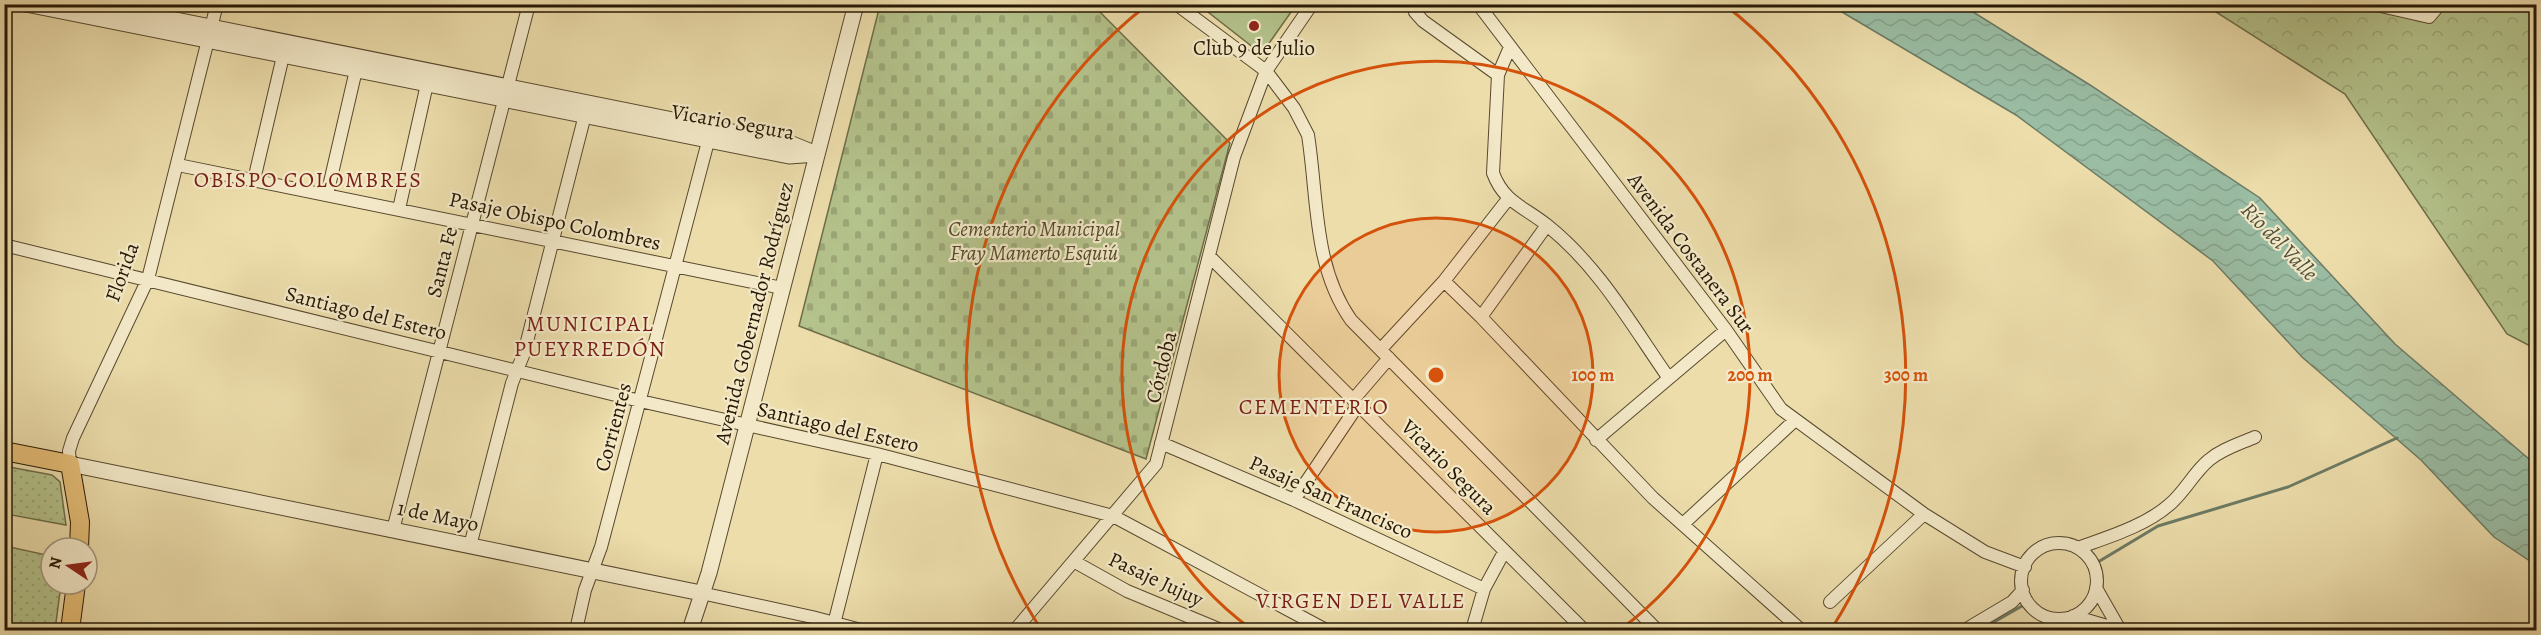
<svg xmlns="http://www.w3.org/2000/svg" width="2541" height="635" font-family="Alegreya,serif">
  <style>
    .grass { fill: url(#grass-dots); stroke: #6e6d48; stroke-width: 1.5 }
    .forest { fill: url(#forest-crowns); stroke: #6e6d48; stroke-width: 1.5 }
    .cemetery { fill: url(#cemetery-stones); stroke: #6e6d48; stroke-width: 1.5 }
    .park { fill: #b4c28b; stroke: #6e6d48; stroke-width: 1.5 }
    .water { fill: url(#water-waves); stroke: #6c7b64; stroke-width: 1.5 }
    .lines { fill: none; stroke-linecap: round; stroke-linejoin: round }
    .stream { stroke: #6c7b64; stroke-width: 3 }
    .minor-casing { stroke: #58492e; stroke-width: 14 }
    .tertiary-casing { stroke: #58492e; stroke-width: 17 }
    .primary-casing { stroke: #271804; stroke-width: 20 }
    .minor { stroke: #f3e9c8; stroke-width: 12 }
    .tertiary { stroke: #f3e9c8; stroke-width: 15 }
    .primary { stroke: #e6be76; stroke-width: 18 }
    .ring { fill: none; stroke: #d5520b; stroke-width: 3 }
    .poi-dot { fill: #8f2418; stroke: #f3e9c8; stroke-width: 2 }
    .labels { text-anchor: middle; stroke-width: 4.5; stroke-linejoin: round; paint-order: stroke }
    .poi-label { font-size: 21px; fill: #271804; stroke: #f3e9c8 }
    .street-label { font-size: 21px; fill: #271804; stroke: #f3e9c8 }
    .park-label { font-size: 21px; font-style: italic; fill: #514b2c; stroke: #f3e9c8 }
    .neighbourhood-label { font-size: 22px; letter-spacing: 1.5px; fill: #7a1f14; stroke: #f3e9c8 }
    .water-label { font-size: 22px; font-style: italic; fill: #4f523c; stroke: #f3e9c8 }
    .centre { fill: #d5520b; stroke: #f3e9c8; stroke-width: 3 }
    .ring-label { font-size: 18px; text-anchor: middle; font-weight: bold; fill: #d5520b; stroke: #f3e9c8; stroke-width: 4.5; stroke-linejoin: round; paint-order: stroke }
  </style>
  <defs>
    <pattern id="grass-dots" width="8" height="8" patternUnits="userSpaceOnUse" patternTransform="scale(1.5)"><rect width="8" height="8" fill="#b4c28b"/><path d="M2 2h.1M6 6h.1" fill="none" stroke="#9ba676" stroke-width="1.8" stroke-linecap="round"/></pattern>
    <pattern id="forest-crowns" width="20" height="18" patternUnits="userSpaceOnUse" patternTransform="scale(1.5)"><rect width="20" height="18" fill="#b4c28b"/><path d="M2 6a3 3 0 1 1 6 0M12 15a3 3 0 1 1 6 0" fill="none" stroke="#9ba676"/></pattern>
    <pattern id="cemetery-stones" width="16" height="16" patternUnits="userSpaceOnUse" patternTransform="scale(1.5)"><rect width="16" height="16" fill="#b4c28b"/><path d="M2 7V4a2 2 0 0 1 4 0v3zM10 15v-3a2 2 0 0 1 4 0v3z" fill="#9ba676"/></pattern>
    <pattern id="water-waves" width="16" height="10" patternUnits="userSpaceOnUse" patternTransform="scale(1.5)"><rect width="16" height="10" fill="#9abda4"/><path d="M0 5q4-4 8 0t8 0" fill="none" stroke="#85a28c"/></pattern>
  </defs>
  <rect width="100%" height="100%" fill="#ecddab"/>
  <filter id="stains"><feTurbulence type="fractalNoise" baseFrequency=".00333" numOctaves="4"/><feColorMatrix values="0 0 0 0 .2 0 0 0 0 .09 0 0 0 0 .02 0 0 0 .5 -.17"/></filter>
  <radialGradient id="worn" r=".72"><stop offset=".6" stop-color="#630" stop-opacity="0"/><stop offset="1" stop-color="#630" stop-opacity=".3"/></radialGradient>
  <path class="grass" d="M4,466l48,9 8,7 6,43 -54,-10 -7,31 46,10v28h10l-6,46h-50z"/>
  <path class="forest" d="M2205,5h331v344l-29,-15 -162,-240z"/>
  <path class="cemetery" d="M880,5h213l137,138 -84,316 -347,-133z"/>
  <path class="park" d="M1199,5h97l-31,44 -11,-1z"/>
  <path class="water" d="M1830,5h132l128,80 170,113 135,146 141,121v100l-42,-28 -73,-77 -119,-103 -89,-96 -197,-146z"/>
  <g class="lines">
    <path class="stream" d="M2098,562l60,-36 130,-39 109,-49
      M1980,630l42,-24"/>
    <g class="minor-casing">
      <path id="minor" d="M1176,4l90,67 28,37 14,27c10,64 5,131 43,185l306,310
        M1417,4l-2,8 8,9 75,54
        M1478,4l248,326 55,79 143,105 61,38 40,15
        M2372,4l57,13 11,-13
        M1510,47l-12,28 -5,98c11,30 32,34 55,53 51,41 83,98 120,151
        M178,165l604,123
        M254,180l29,-124
        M327,195l29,-125
        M399,209l28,-125
        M4,245l636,156 237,53 236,62 213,114
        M1209,256l375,374
        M1444,281l37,36 172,181 148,132
        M1481,317l66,-92
        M1381,349l63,-68 64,-82
        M1353,400l36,-42
        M1596,440l130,-110
        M1161,443l133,57 190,89
        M70,464l-1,-13 4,-13 75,-159 69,-275
        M1294,500l64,-95
        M1683,524l111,-103
        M393,530l136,-526
        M2021 581a38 38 0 1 1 76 0a38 38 0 1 1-76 0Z
        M470,546l42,-163 12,-30 63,-246
        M2078,548c30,-11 67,-22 91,-43 16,-13 25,-33 40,-45 13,-11 30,-16 46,-23
        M1075,562l52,29 94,39
        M2096,588l24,42
        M701,593l111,24 49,13
        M1830,602l94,-88
        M2073,616l48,14
        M834,624l43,-170
        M576,630l9,-40 16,-43 109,-413
        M1015,630l141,-166 78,-307 32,-86 46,-67
        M1472,630l12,-41 20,-37
        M1965,630l47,-28 11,-12"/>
    </g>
    <g class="tertiary-casing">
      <path id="tertiary" d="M26,4l763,152 28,-2
        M96,4l696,140 22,9
        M70,464l631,129
        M690,630l19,-57 147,-569"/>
    </g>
    <g class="primary-casing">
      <path id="primary" d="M4,451l66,13 10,58 -1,26
        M70,630l6,-46"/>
    </g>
    <use href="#minor" class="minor"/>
    <use href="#tertiary" class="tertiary"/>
    <use href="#primary" class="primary"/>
  </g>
  <circle cx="1436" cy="375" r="157" fill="#d5520b" fill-opacity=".12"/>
  <g class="ring">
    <circle cx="1436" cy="375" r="157"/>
    <path d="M1251 629A314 314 0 1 1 1621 629"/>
    <path d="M1040 628A470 470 0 0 1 1147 5M1725 5A470 470 0 0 1 1832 628"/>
  </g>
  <circle class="poi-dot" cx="1254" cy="26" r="6"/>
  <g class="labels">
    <g class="poi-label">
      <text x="1254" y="55">Club 9 de Julio</text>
    </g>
    <g class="street-label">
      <text transform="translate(733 122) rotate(10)" y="7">Vicario Segura</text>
      <text transform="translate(555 221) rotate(12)" y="7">Pasaje Obispo Colombres</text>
      <text transform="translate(1691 253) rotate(53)" y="7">Avenida Costanera Sur</text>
      <text transform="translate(442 262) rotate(-76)" y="7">Santa Fe</text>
      <text transform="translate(122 272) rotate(-70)" y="7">Florida</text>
      <text transform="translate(366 313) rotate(14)" y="7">Santiago del Estero</text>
      <text transform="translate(754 313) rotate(-76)" y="7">Avenida Gobernador Rodríguez</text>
      <text transform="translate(1161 367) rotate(-76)" y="7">Córdoba</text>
      <text transform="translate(613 427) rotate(-75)" y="7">Corrientes</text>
      <text transform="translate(838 427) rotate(13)" y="7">Santiago del Estero</text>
      <text transform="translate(1449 467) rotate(45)" y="7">Vicario Segura</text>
      <text transform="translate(1331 497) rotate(24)" y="7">Pasaje San Francisco</text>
      <text transform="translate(438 516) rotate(12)" y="7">1 de Mayo</text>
      <text transform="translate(1156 579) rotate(25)" y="7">Pasaje Jujuy</text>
    </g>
    <g class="park-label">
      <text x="1034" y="236">Cementerio Municipal<tspan x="1034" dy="24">Fray Mamerto Esquiú</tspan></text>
    </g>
    <g class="neighbourhood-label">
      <text x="308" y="187">OBISPO COLOMBRES</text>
      <text x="590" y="331">MUNICIPAL<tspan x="590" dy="25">PUEYRREDÓN</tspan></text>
      <text x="1314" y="414">CEMENTERIO</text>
      <text x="1361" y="608">VIRGEN DEL VALLE</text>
    </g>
    <g class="water-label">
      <text transform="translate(2280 241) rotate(46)" y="8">Río del Valle</text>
    </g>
  </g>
  <circle cx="1436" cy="375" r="9" class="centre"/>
  <g class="ring-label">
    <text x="1593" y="381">100 m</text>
    <text x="1750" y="381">200 m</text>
    <text x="1906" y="381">300 m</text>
  </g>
  <rect width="2541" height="635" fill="none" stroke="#ecddab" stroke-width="24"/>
  <rect x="6" y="6" width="2529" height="623" fill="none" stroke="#271804" stroke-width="3"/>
  <rect x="12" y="12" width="2517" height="611" fill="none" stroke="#271804" stroke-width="1.5"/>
  <g transform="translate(69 566) rotate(283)"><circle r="28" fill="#f3e9c8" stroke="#a1957a" stroke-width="1.5"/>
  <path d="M0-4.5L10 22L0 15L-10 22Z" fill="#8f2418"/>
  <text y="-9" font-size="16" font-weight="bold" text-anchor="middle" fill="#271804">N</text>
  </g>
  <rect width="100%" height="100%" filter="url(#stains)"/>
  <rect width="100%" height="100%" fill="url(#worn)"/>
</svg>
